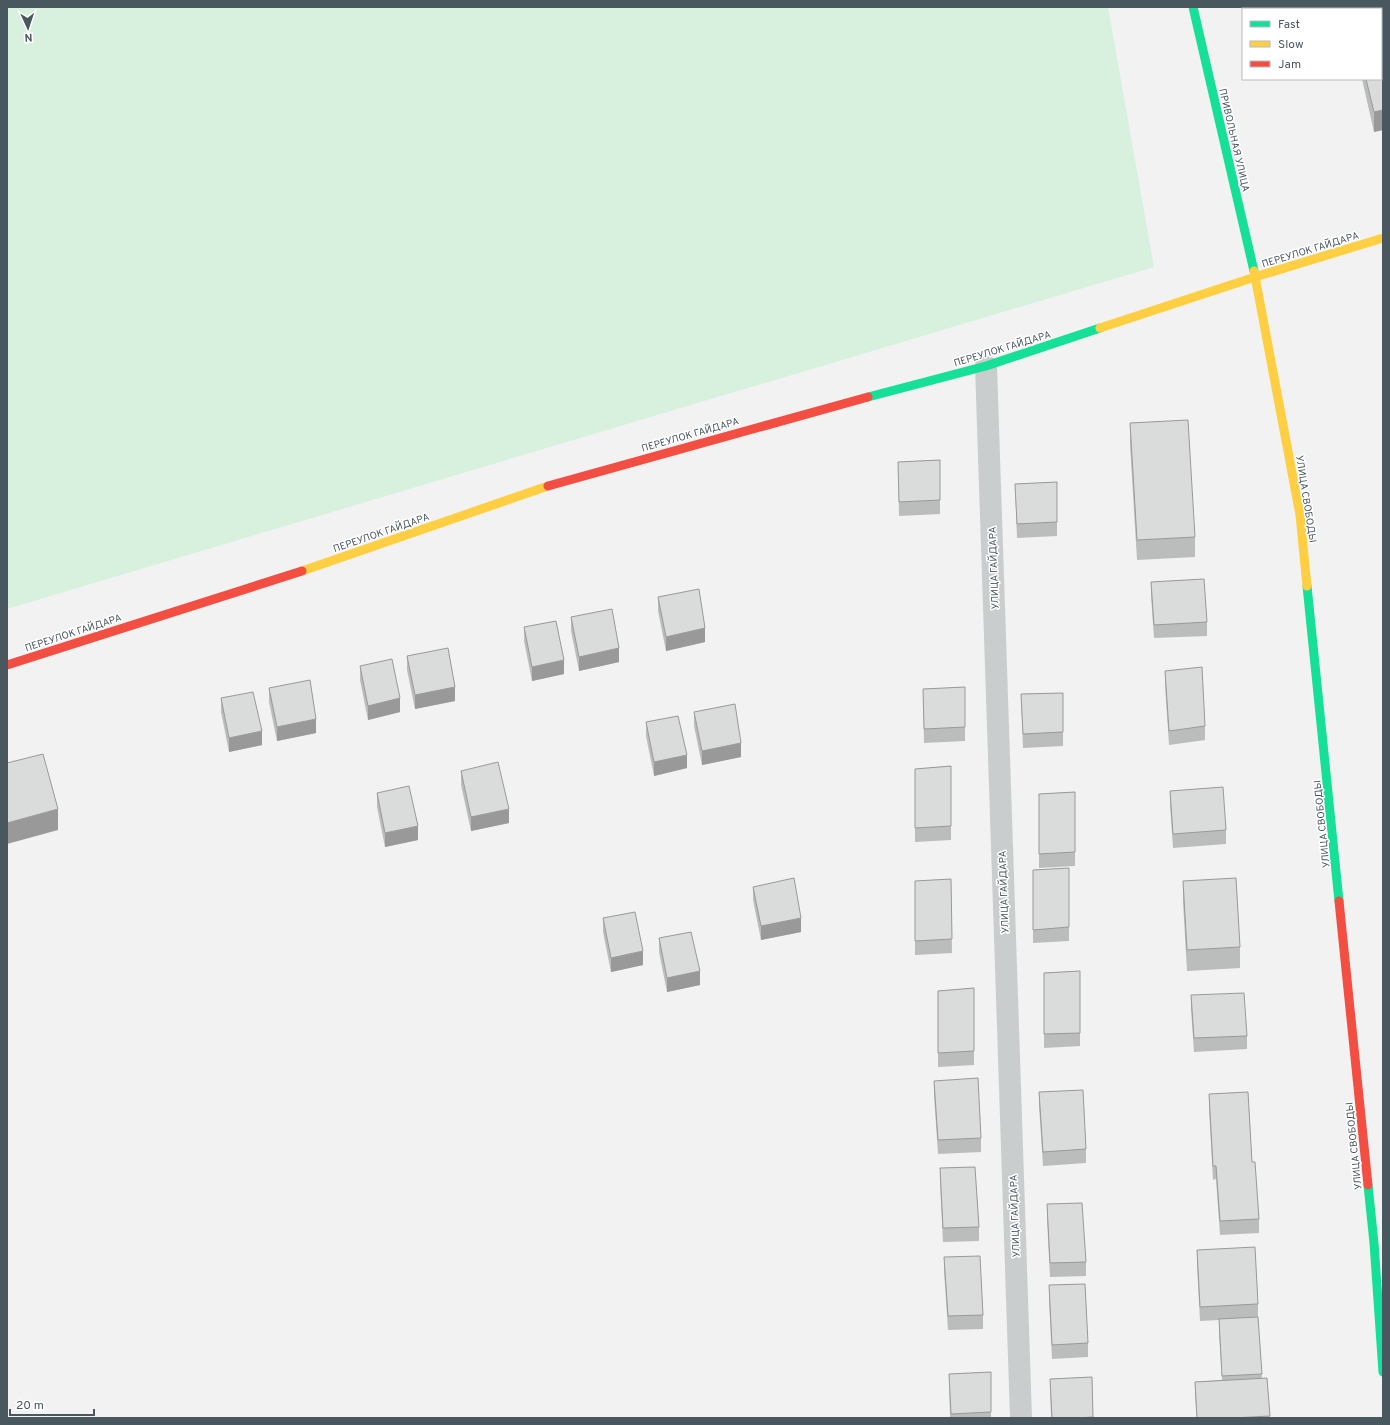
<svg xmlns="http://www.w3.org/2000/svg" width="1390" height="1425" font-family="Overpass,sans-serif">
  <style>
    .green { fill: #d8f1df }
    .lines { fill: none; stroke-linecap: round; stroke-linejoin: round }
    .street { stroke: #cacdce; stroke-width: 22 }
    .fast { stroke: #16e098; stroke-width: 9 }
    .slow { stroke: #ffcf43; stroke-width: 9 }
    .jam { stroke: #f24e42; stroke-width: 9 }
    .wall { fill: #bbbcbc }
    .shaded-wall { fill: #999 }
    .building { fill: #dadbdb; stroke: #999 }
    .labels { text-anchor: middle; stroke-width: 3; stroke-linejoin: round; paint-order: stroke }
    .street-label { font-size: 10px; fill: #49575f; stroke: #fff }
  </style>
  <rect width="100%" height="100%" fill="#f3f2f2"/>
  <path class="green" d="M7,7h1101l46,260 -1147,342z"/>
  <g class="lines">
    <path class="street" d="M986,366l35,1052"/>
    <path class="fast" d="M1193,7l61,264
      M868,397l118,-31 114,-38
      M1307,586l32,315
      M1368,1185l6,58 9,129"/>
    <path class="slow" d="M1254,271l46,244 7,71
      M1100,328l155,-51 128,-39
      M302,571l246,-85"/>
    <path class="jam" d="M548,486l320,-89
      M7,665l295,-94
      M1339,901l29,284"/>
  </g>
  <path class="wall" d="M1350,7h33v8h-2v-6h-30z
    M1383,34v96l-9,2 -12,-53h19z
    M1130,423l65,114v20l-58,3 -7,-116z
    M940,460v54l-41,2 -1,-54z
    M1057,482v54l-40,2 -2,-54z
    M1151,582l56,40v14l-53,2 -3,-42z
    M658,597l47,45 -39,9 -8,-40z
    M571,617l48,45 -40,9 -8,-40z
    M524,627l40,47 -32,7 -8,-40z
    M407,656l48,45 -40,8 -8,-39z
    M360,666l40,46 -32,8 -8,-40z
    M1165,671l40,55v14l-36,5 -4,-60z
    M965,687v54l-41,2 -1,-54z
    M269,688l47,45 -39,8 -8,-39z
    M1063,693v53l-40,2 -2,-54z
    M221,698l41,47 -33,7 -8,-40z
    M694,712l47,45 -39,8 -8,-39z
    M646,722l41,46 -33,8 -8,-40z
    M951,766v74l-36,2v-73z
    M461,771l48,52 -38,8 -10,-46z
    M1170,791l56,39v14l-53,4 -3,-43z
    M1075,792v74l-36,2v-74z
    M377,793l41,47 -33,7 -8,-40z
    M1069,868v73l-36,2v-73z
    M951,879l1,74 -37,2v-74z
    M1183,881l57,66v21l-53,3 -4,-69z
    M753,887l48,45 -40,8 -8,-40z
    M603,918l40,47 -32,7 -8,-40z
    M659,938l41,47 -33,7 -8,-40z
    M1080,971v75l-36,2v-75z
    M974,988v77l-36,2v-76z
    M1191,995l56,41v13l-53,3 -3,-43z
    M934,1081l47,57v14l-43,2 -4,-59z
    M1039,1092l47,57v14l-43,3 -4,-60z
    M1209,1094l43,68 7,57v14l-39,2 -4,-56 -3,1 -4,-72z
    M940,1168l39,59v14l-36,1 -3,-60z
    M1047,1204l39,58v14l-36,1 -3,-59z
    M1197,1250l61,54v14l4,60h5l3,40h-73l-2,-22v-14l27,-2 -3,-47v-13l-19,1 -3,-57z
    M944,1257l39,58v14l-35,1 -4,-59z
    M1049,1285l39,58v14l-36,2 -3,-60z
    M991,1372v46h-41l-1,-44z
    M1092,1377l1,41h-42l-1,-39z"/>
  <path class="shaded-wall" d="M1356,7h27v8h-2v-6h-28v-1z
    M1383,110v20l-9,2v-20z
    M705,628v14l-39,9v-14z
    M619,648v14l-40,9v-14z
    M564,660v14l-32,7v-14z
    M455,687v14l-40,8v-14z
    M400,698v14l-32,8v-14z
    M316,719v14l-39,8v-14z
    M262,731v14l-33,7v-14z
    M741,743v14l-39,8v-14z
    M687,755v13l-33,8v-14z
    M58,809v21l-51,14v-21z
    M509,809v14l-38,8v-14z
    M418,826v14l-33,7v-14z
    M801,918v14l-40,8v-14z
    M643,951v14l-32,7v-14z
    M700,971v14l-33,7v-14z"/>
  <path class="building" d="M1381,34h2v76l-9,2 -8,-33h15z
    M1188,420l7,117 -58,3 -7,-117z
    M940,460v40l-41,2 -1,-40z
    M1057,482v40l-40,2 -2,-40z
    M1204,579l3,43 -53,3 -3,-43z
    M699,589l6,39 -39,9 -8,-40z
    M612,609l7,39 -40,9 -8,-40z
    M556,621l8,39 -32,7 -8,-40z
    M448,648l7,39 -40,8 -8,-39z
    M392,659l8,39 -32,8 -8,-40z
    M1202,667l3,59 -36,5 -4,-60z
    M310,680l6,39 -39,8 -8,-39z
    M965,687v40l-41,2 -1,-40z
    M253,692l9,39 -33,7 -8,-40z
    M1063,693v39l-40,2 -2,-40z
    M735,704l6,39 -39,8 -8,-39z
    M678,716l9,39 -33,7 -8,-40z
    M43,754l15,55 -51,14v-60z
    M498,762l11,47 -38,8 -10,-46z
    M951,766v60l-36,2v-59z
    M409,786l9,40 -33,7 -8,-40z
    M1223,787l3,43 -53,4 -3,-43z
    M1075,792v60l-36,2v-60z
    M1069,868v59l-36,3v-60z
    M794,878l7,40 -40,8 -8,-39z
    M1236,878l4,69 -53,3 -4,-69z
    M951,879l1,60 -37,2v-60z
    M635,912l8,39 -32,7 -8,-40z
    M691,932l9,39 -33,7 -8,-40z
    M1080,971v62l-36,1v-61z
    M974,988v63l-36,2v-62z
    M1244,993l3,43 -53,2 -3,-43z
    M978,1078l3,60 -43,2 -4,-59z
    M1083,1090l3,59 -43,3 -4,-60z
    M1248,1092l4,70h3l4,57 -39,2 -4,-55h-3l-4,-72z
    M975,1167l4,60 -36,1 -3,-60z
    M1082,1203l4,59 -36,1 -3,-59z
    M1255,1247l3,57 -58,3 -3,-57z
    M980,1256l3,59 -35,1 -4,-59z
    M1085,1284l3,59 -36,2 -3,-60z
    M1258,1317l4,57 -40,2 -3,-57z
    M991,1372v40l-40,2 -2,-40z
    M1092,1377l1,40 -16,1h-25l-2,-39z
    M1267,1378l3,38 -37,2h-36l-2,-36z"/>
  <g class="labels">
    <g class="street-label">
      <text transform="translate(1235 140) rotate(77)" y="4">ПРИВОЛЬНАЯ УЛИЦА</text>
      <text transform="translate(1310 249) rotate(-17)" y="4">ПЕРЕУЛОК ГАЙДАРА</text>
      <text transform="translate(1002 348) rotate(-17)" y="4">ПЕРЕУЛОК ГАЙДАРА</text>
      <text transform="translate(690 434) rotate(-16)" y="4">ПЕРЕУЛОК ГАЙДАРА</text>
      <text transform="translate(1307 499) rotate(81)" y="4">УЛИЦА СВОБОДЫ</text>
      <text transform="translate(381 532) rotate(-19)" y="4">ПЕРЕУЛОК ГАЙДАРА</text>
      <text transform="translate(993 568) rotate(-92)" y="4">УЛИЦА ГАЙДАРА</text>
      <text transform="translate(73 632) rotate(-18)" y="4">ПЕРЕУЛОК ГАЙДАРА</text>
      <text transform="translate(1321 824) rotate(-96)" y="4">УЛИЦА СВОБОДЫ</text>
      <text transform="translate(1003 892) rotate(-92)" y="4">УЛИЦА ГАЙДАРА</text>
      <text transform="translate(1353 1146) rotate(-96)" y="4">УЛИЦА СВОБОДЫ</text>
      <text transform="translate(1014 1216) rotate(-92)" y="4">УЛИЦА ГАЙДАРА</text>
    </g>
  </g>
  <rect width="1390" height="1425" fill="none" stroke="#49575f" stroke-width="16"/>
  <rect x="1242" y="8" width="140" height="72" fill="#ffffff" stroke="#b6bcbf"/>
  <rect x="1250" y="21" width="20" height="6" fill="#16e098" stroke="#b6bcbf"/>
  <text x="1278" y="28" font-size="12" fill="#49575f">Fast</text>
  <rect x="1250" y="41" width="20" height="6" fill="#ffcf43" stroke="#b6bcbf"/>
  <text x="1278" y="48" font-size="12" fill="#49575f">Slow</text>
  <rect x="1250" y="61" width="20" height="6" fill="#f24e42" stroke="#b6bcbf"/>
  <text x="1278" y="68" font-size="12" fill="#49575f">Jam</text>
  <g transform="translate(28 28) rotate(177)" stroke="#ffffff" stroke-width="3" paint-order="stroke">
  <path d="M0-3L7 15L0 10L-7 15Z" fill="#49575f"/>
  <text y="-6" font-size="11" font-weight="bold" text-anchor="middle" fill="#49575f">N</text>
  </g>
  <path d="M10 1409v6h84v-6" fill="none" stroke="#49575f" stroke-width="2"/>
  <text x="16" y="1409" font-size="12" fill="#49575f" stroke="#ffffff" stroke-width="3" paint-order="stroke">20 m</text>
</svg>
